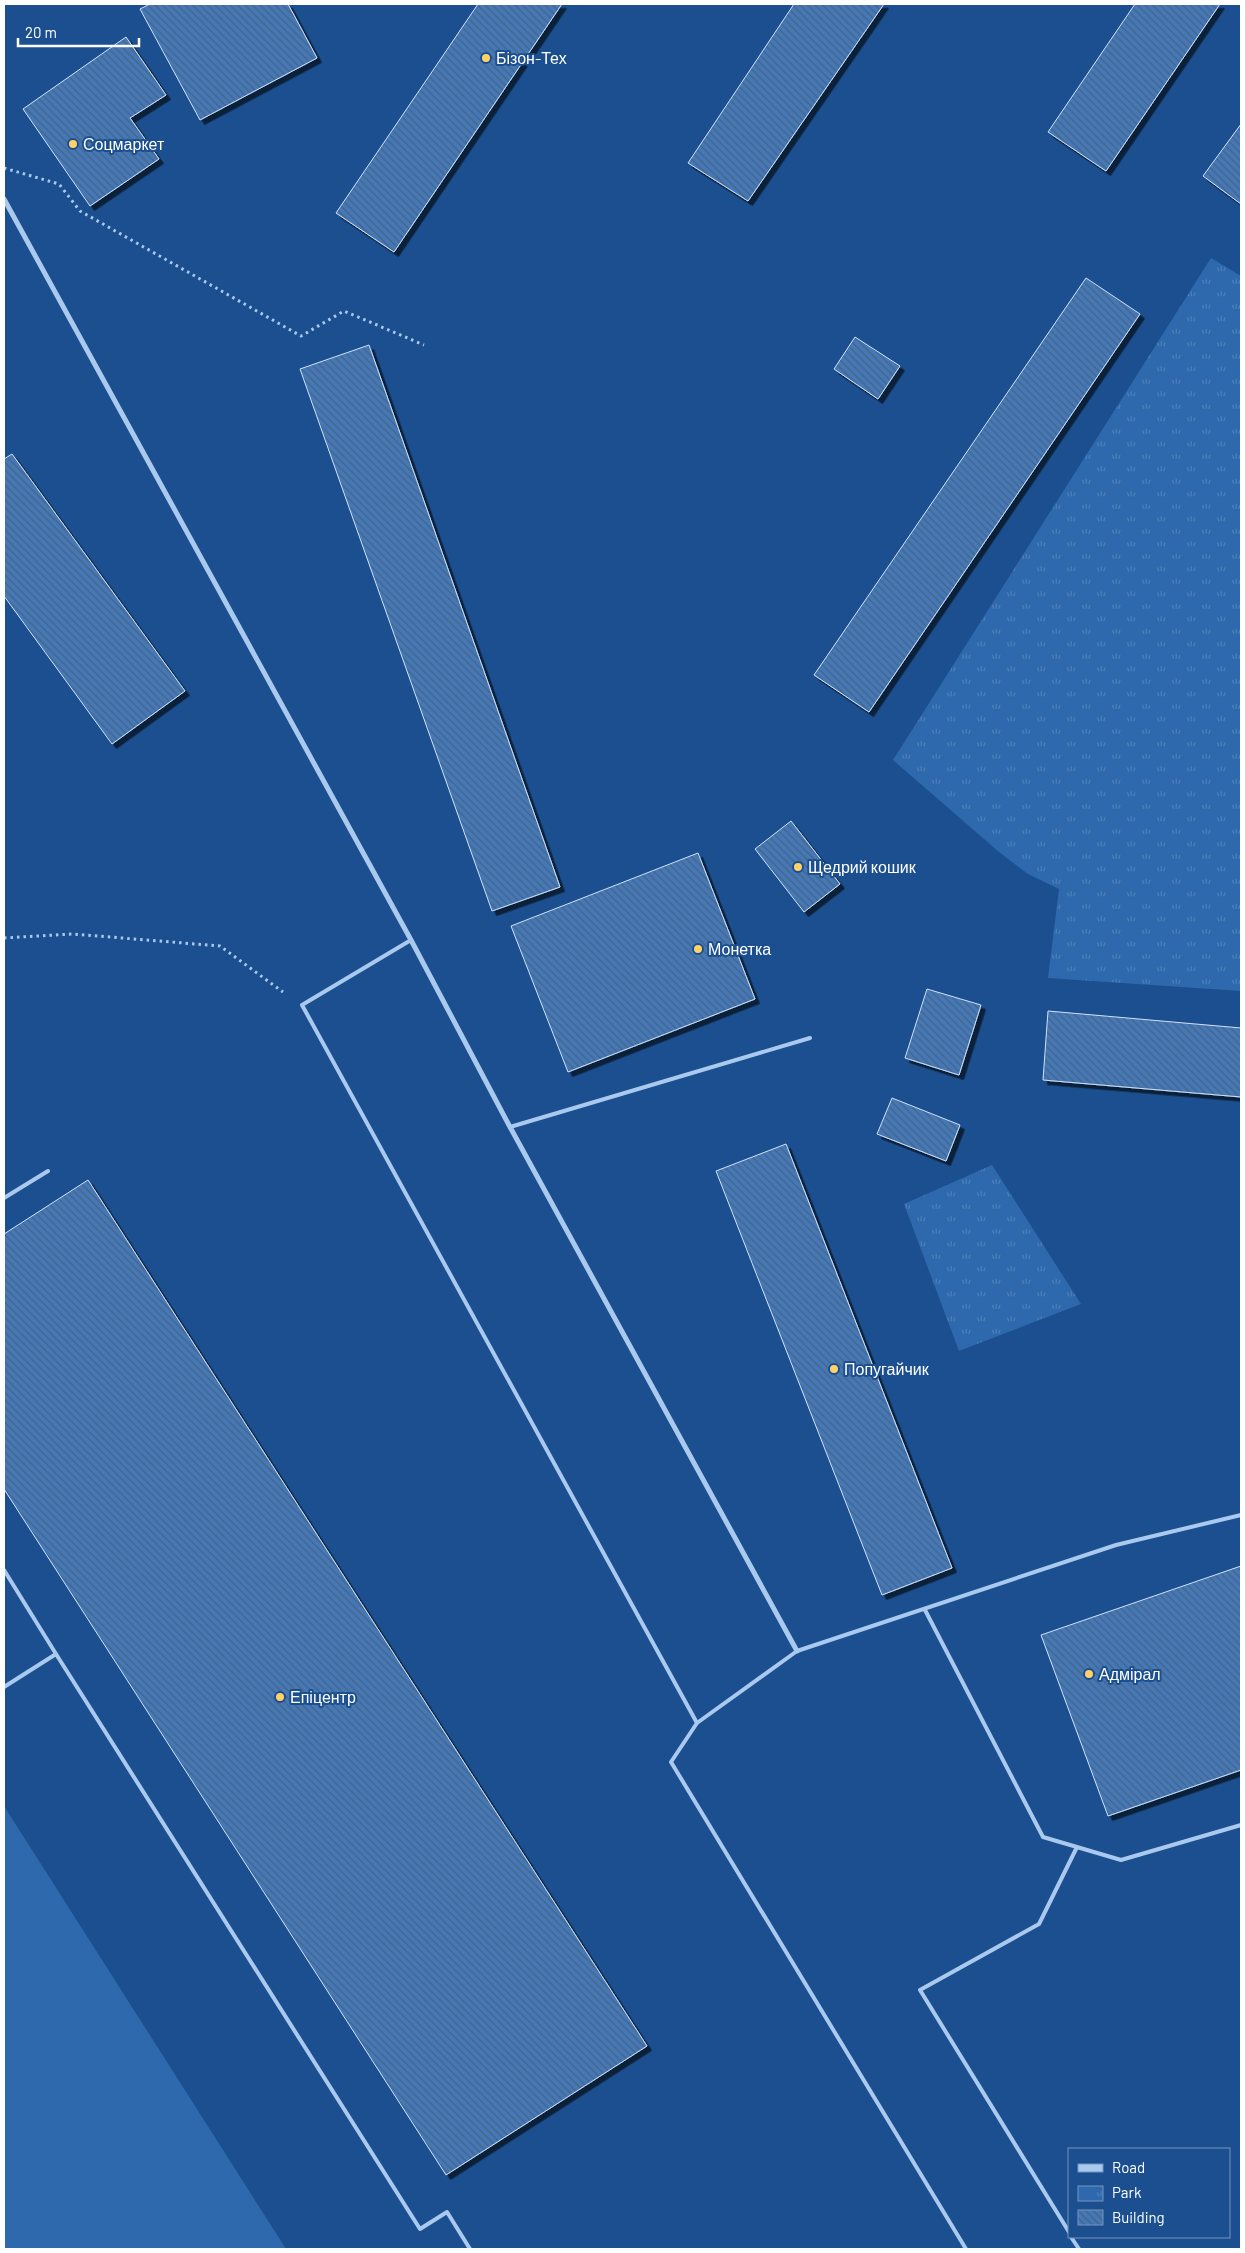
<svg xmlns="http://www.w3.org/2000/svg" width="1245" height="2253" font-family="Barlow,sans-serif">
  <style>
    .grass { fill: #2e69ad }
    .park { fill: url(#park-tufts) }
    .building { fill: url(#building-back-hatch); stroke: #cfe3fa; filter: url(#shadow) }
    .lines { fill: none; stroke-linecap: round; stroke-linejoin: round }
    .path { stroke: #a9c9ee; stroke-width: 3; stroke-dasharray: 2.5 4; stroke-linecap: butt }
    .service { stroke: #a9c9ee; stroke-width: 4 }
    .minor { stroke: #a9c9ee; stroke-width: 5 }
    .poi-dot { fill: #ffd166; stroke: #1b4f8f; stroke-width: 2 }
    .labels { text-anchor: middle; stroke-width: 4; stroke-linejoin: round; paint-order: stroke }
    .poi-label { font-size: 16px; fill: #fff; stroke: #1b4f8f; text-anchor: start }
  </style>
  <defs>
    <pattern id="park-tufts" width="24" height="20" patternUnits="userSpaceOnUse" patternTransform="scale(1.25)"><rect width="24" height="20" fill="#2e69ad"/><path d="M3 7l-1-3M5 7V3M7 7l1-3M15 17l-1-3M17 17v-4M19 17l1-3" fill="none" stroke="#4d80b9"/></pattern>
    <pattern id="building-back-hatch" width="6" height="6" patternUnits="userSpaceOnUse" patternTransform="scale(1.25)"><rect width="6" height="6" fill="#4478b7"/><path d="M-1 5l2 2M0 0l6 6M5-1l2 2" fill="none" stroke="#486282"/></pattern>
    <filter id="shadow"><feDropShadow dx="4.5" dy="4.5" stdDeviation="0" flood-color="#0009"/></filter>
  </defs>
  <rect width="100%" height="100%" fill="#1b4f8f"/>
  <path class="grass" d="M4,1806l282,443h-282z"/>
  <path class="park" d="M1211,258l30,18v715l-193,-13 11,-89 -31,-15 -29,-22 -106,-92z
    M992,1165l89,139 -122,47 -55,-147z"/>
  <path class="building" d="M150,4h138l29,54 -117,62 -60,-111z
    M478,4h84l-168,248 -58,-39z
    M794,4h90l-136,197 -60,-38z
    M1135,4h85l-114,167 -58,-39z
    M126,37l40,58 -36,23 29,41 -69,47 -67,-97z
    M1241,124v80l-38,-28z
    M1086,278l54,36 -271,398 -55,-37z
    M855,337l45,29 -22,33 -44,-30z
    M369,345l191,542 -68,24 -192,-542z
    M12,454l173,237 -73,53 -108,-148v-137z
    M791,821l49,63 -36,28 -49,-63z
    M698,853l57,146 -187,73 -57,-146z
    M927,989l54,16 -22,70 -54,-17z
    M1048,1011l193,17v69l-198,-17z
    M892,1098l68,27 -14,36 -69,-27z
    M786,1144l166,424 -70,27 -166,-424z
    M88,1180l559,866 -201,129 -442,-686v-255z
    M1241,1566v204l-133,46 -67,-181z"/>
  <g class="lines">
    <path class="path" d="M4,168l55,16 21,27 221,125 43,-25 80,34
      M4,938l69,-4 147,12 63,46"/>
    <path class="service" d="M411,940l-109,65 395,718 -26,39 295,487
      M510,1127l300,-89
      M4,1198l44,-27
      M4,1570l52,84
      M925,1610l118,227 78,23 120,-35
      M4,1687l52,-33 364,575 27,-17 23,37
      M697,1723l100,-72 319,-106 125,-30
      M1069,2232l-149,-242 119,-66 38,-77
      M1071,2237l8,12"/>
    <path class="minor" d="M4,199l407,741 99,187 287,524"/>
  </g>
  <g class="poi-dot">
    <circle cx="486" cy="58" r="5"/>
    <circle cx="73" cy="144" r="5"/>
    <circle cx="798" cy="867" r="5"/>
    <circle cx="698" cy="949" r="5"/>
    <circle cx="834" cy="1369" r="5"/>
    <circle cx="1089" cy="1674" r="5"/>
    <circle cx="280" cy="1697" r="5"/>
  </g>
  <g class="labels">
    <g class="poi-label">
      <text x="496" y="64">Бізон-Тех</text>
      <text x="83" y="150">Соцмаркет</text>
      <text x="808" y="873">Щедрий кошик</text>
      <text x="708" y="955">Монетка</text>
      <text x="844" y="1375">Попугайчик</text>
      <text x="1099" y="1680">Адмірал</text>
      <text x="290" y="1703">Епіцентр</text>
    </g>
  </g>
  <rect width="1245" height="2253" fill="none" stroke="#ffffff" stroke-width="10"/>
  <rect x="1068" y="2148" width="162" height="90" fill="#1b4f8f" stroke="#7695bc"/>
  <rect x="1078" y="2164" width="25" height="8" fill="#a9c9ee" stroke="#7695bc"/>
  <text x="1112" y="2173" font-size="15" fill="#ffffff">Road</text>
  <rect x="1078" y="2186" width="25" height="15" fill="url(#park-tufts)" stroke="#7695bc"/>
  <text x="1112" y="2198" font-size="15" fill="#ffffff">Park</text>
  <rect x="1078" y="2210" width="25" height="15" fill="url(#building-back-hatch)" stroke="#7695bc"/>
  <text x="1112" y="2223" font-size="15" fill="#ffffff">Building</text>
  <path d="M18 38v8h121v-8" fill="none" stroke="#ffffff" stroke-width="2.5"/>
  <text x="25" y="38" font-size="15" fill="#ffffff" stroke="#1b4f8f" stroke-width="4" paint-order="stroke">20 m</text>
</svg>
